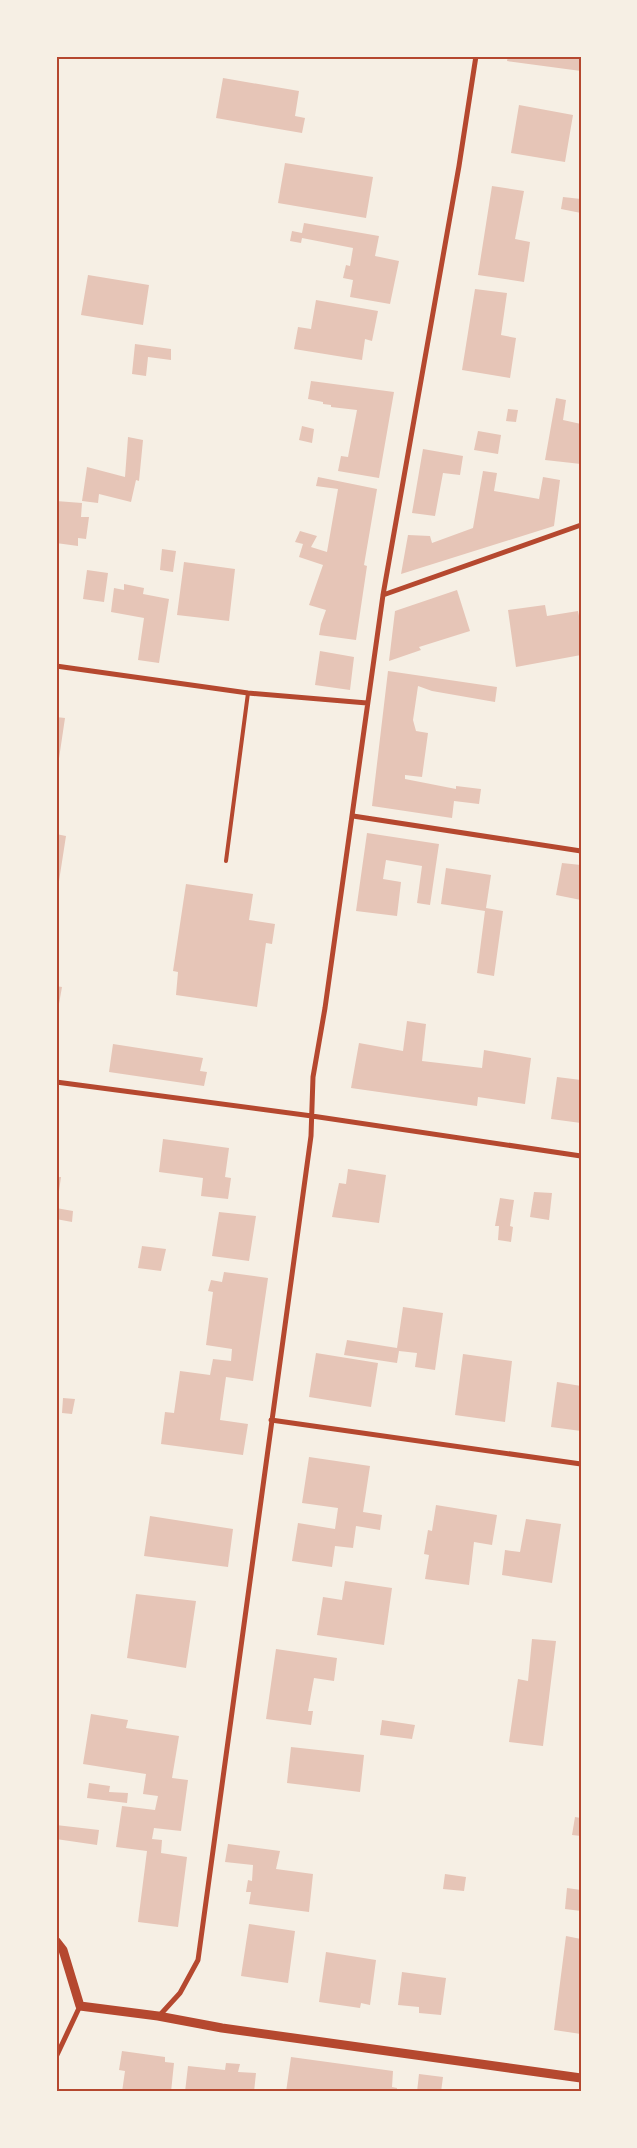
<svg xmlns="http://www.w3.org/2000/svg" width="637" height="2148" font-family="Manrope,sans-serif">
  <style>
    .building { fill: #e6c5b7 }
    .lines { fill: none; stroke-linecap: round; stroke-linejoin: round }
    .service { stroke: #b5482f; stroke-width: 4 }
    .minor { stroke: #b5482f; stroke-width: 5 }
    .tertiary { stroke: #b5482f; stroke-width: 9 }
    .neatline { fill: none; stroke: #b5482f; stroke-width: 2 }
  </style>
  <rect width="100%" height="100%" fill="#f6efe4"/>
  <path class="building" d="M508,56h73v15l-74,-10z
    M223,78l76,13 -4,25 10,2 -3,15 -86,-15z
    M519,105l54,10 -8,47 -54,-9z
    M285,163l88,14 -7,41 -88,-15z
    M492,186l32,5 -9,48 15,3 -6,40 -46,-7z
    M563,197l18,2v14l-20,-4z
    M304,223l75,13 -4,20 24,5 -9,43 -40,-7 3,-17 -10,-2 3,-13 4,1 3,-18 -51,-10 -1,5 -11,-2 2,-10 10,2z
    M88,275l61,10 -6,40 -62,-10z
    M475,289l32,4 -6,42 15,3 -6,40 -48,-8z
    M316,300l62,11 -6,30 -7,-2 -3,21 -68,-11 4,-22 13,2z
    M135,344l36,5v11l-23,-3 -2,19 -14,-2z
    M311,381l83,11 -15,86 -41,-7 3,-15 7,1 9,-47 -26,-3v-2l-8,-1v-2l-15,-3z
    M556,398l10,2 -3,20 18,4v40l-36,-4z
    M508,409l10,1 -2,12 -10,-1z
    M302,426l12,3 -2,14 -13,-3z
    M478,431l23,4 -3,19 -24,-4z
    M128,437l15,3 -4,41 -3,-1 -5,22 -32,-8 -1,9 -16,-2 5,-34 38,10z
    M423,449l40,7 -3,19 -17,-2 -8,43 -23,-3z
    M483,471l14,2 -3,18 45,8 4,-22 17,3 -6,46 -153,48 7,-39 22,1 2,7 41,-15z
    M318,477l59,12 -13,76 3,1 -11,74 -37,-5 2,-11 5,-14 -17,-5 14,-40 -24,-8 4,-13 -8,-2 5,-11 17,5 -6,11 16,5 11,-63 -22,-3z
    M56,501l26,2 -1,14h8l-3,22 -8,-1v8l-22,-3z
    M162,549l14,2 -3,21 -13,-2z
    M184,562l51,7 -6,52 -52,-6z
    M87,570l21,3 -4,29 -21,-3z
    M124,584l20,4 -1,6 26,5 -10,64 -21,-3 6,-42 -33,-6 3,-24 10,2z
    M457,590l13,41 -51,16 2,3 -32,11 6,-50z
    M545,605l2,11 31,-5 3,15v29l-65,12 -8,-57z
    M320,651l34,6 -4,33 -35,-5z
    M388,671l109,16 -2,15 -63,-11 -14,-5 -5,34 3,11 12,2 -6,44 -17,-2v4l51,10v-3l25,3 -2,15 -25,-3 -2,17 -80,-12z
    M56,717l9,1 -8,54h-1z
    M367,833l72,11 -9,61 -13,-2 5,-37 -36,-6 -3,19 18,3 -4,34 -41,-5z
    M56,834l10,2 -9,58h-1z
    M562,863l19,2v35l-25,-5z
    M446,868l45,7 -5,33 17,3 -9,65 -17,-3 8,-62 -44,-7z
    M186,884l67,10 -4,26 26,4 -3,20 -6,-1 -9,64 -81,-12 2,-23 -5,-1z
    M56,986l6,1 -5,28h-1z
    M407,1021l19,3 -4,37 60,7 2,-18 47,8 -6,46 -47,-7 -1,9 -126,-18 8,-45 44,8z
    M113,1044l90,14 -3,13 7,1 -3,14 -95,-14z
    M557,1077l24,3v43l-30,-4z
    M163,1139l66,9 -4,29 6,1 -3,21 -27,-3 2,-18 -44,-6z
    M348,1169l38,6 -7,48 -47,-6 7,-34 7,1z
    M56,1177h5l-4,28h-1z
    M534,1192l18,1 -3,27 -19,-3z
    M500,1198l14,2 -4,26 3,1 -2,15 -13,-2 1,-14h-4z
    M56,1208l17,3 -1,11 -16,-3z
    M219,1212l37,4 -7,45 -37,-5z
    M142,1246l24,3 -5,22 -23,-3z
    M224,1272l44,6 -15,103 -27,-4 -6,43 28,4 -5,31 -82,-11 4,-32 9,1 6,-42 30,4 3,-16 18,2 1,-12 -26,-4 7,-53 -5,-1 3,-11 11,2z
    M403,1307l40,6 -8,57 -20,-3 2,-14 -18,-2 -2,12 -53,-8 3,-15 50,8z
    M316,1353l62,10 -7,44 -62,-10z
    M463,1354l49,7 -7,61 -50,-7z
    M557,1382l24,4v45l-30,-4z
    M63,1398l12,1 -3,15 -10,-1z
    M309,1457l61,9 -7,46 19,3 -2,15 -24,-4 -3,22 -18,-2 -3,21 -40,-6 6,-38 37,6 3,-21 -36,-5z
    M436,1505l61,10 -5,30 -18,-3 -5,43 -44,-6 4,-24 -5,-1 4,-24 4,1z
    M150,1516l83,13 -5,38 -84,-11z
    M526,1519l35,5 -9,59 -50,-8 3,-25 15,2z
    M345,1581l47,7 -8,57 -67,-10 6,-38 19,3z
    M136,1594l60,7 -10,67 -59,-10z
    M532,1639l24,2 -13,105 -34,-4 9,-63 10,2z
    M276,1649l61,9 -3,23 -20,-3 -6,33h5l-2,14 -45,-6z
    M91,1714l37,6 -2,8 53,8 -7,42 16,2 -7,51 -27,-3 -2,11 10,1 -1,13 26,4 -9,70 -40,-5 9,-71 -31,-4 6,-41 33,4 3,-14 -15,-2 3,-20 -63,-10z
    M382,1720l33,5 -3,14 -32,-4z
    M291,1747l73,8 -4,37 -73,-9z
    M89,1783l21,3 -1,6 19,1 -1,10 -40,-5z
    M575,1817l6,1v18l-9,-1z
    M56,1825l43,5 -2,15 -41,-6z
    M228,1844l52,7 -4,18 37,5 -4,38 -60,-8 2,-12h-5l2,-12 4,1 1,-16 -28,-3z
    M445,1874l21,3 -2,14 -21,-2z
    M567,1888l14,2v21l-16,-2z
    M249,1924l46,7 -7,52 -47,-7z
    M566,1936l15,3v95l-27,-4z
    M326,1952l50,8 -6,45 -9,-2 -1,5 -41,-6z
    M402,1972l44,6 -5,37 -22,-2v-6l-21,-2z
    M122,2051l43,6v5l9,1 -3,29h-49l3,-21 -6,-1z
    M291,2057l102,14 -1,16 5,1v4h-111z
    M226,2063l14,1 -2,8 18,1 -2,19h-69l3,-26 37,4z
    M419,2074l24,3 -2,15h-24z"/>
  <g class="lines">
    <path class="service" d="M226,861l22,-168"/>
    <path class="minor" d="M383,595l198,-70
      M56,666l192,27 119,10
      M353,816l228,35
      M56,1082l256,34 269,40
      M271,1420l310,44
      M159,2016l21,-23 18,-33 113,-824 2,-59 12,-69 58,-413 76,-429 17,-110
      M56,2057l24,-51"/>
    <path class="tertiary" d="M56,1941l7,9 17,56 78,10 64,12 359,50"/>
  </g>
  <rect width="637" height="2148" fill="none" stroke="#f6efe4" stroke-width="115"/>
  <rect x="58" y="58" width="522" height="2032" class="neatline"/>
</svg>
